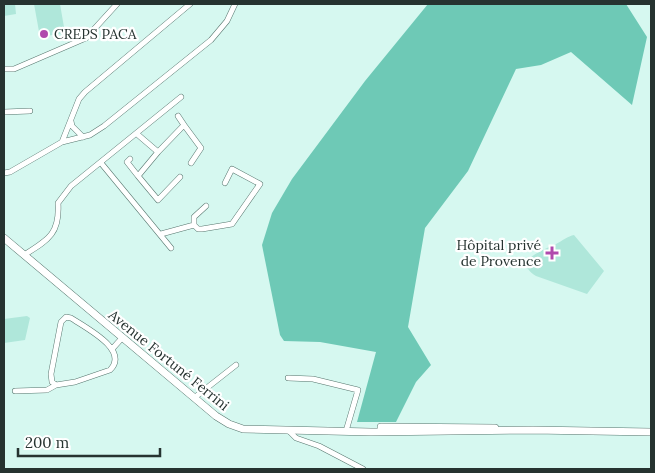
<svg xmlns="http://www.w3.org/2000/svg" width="655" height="473" font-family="Lora,serif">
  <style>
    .green { fill: #afe7da }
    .forest { fill: #6ec9b6 }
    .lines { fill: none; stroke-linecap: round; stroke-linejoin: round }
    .minor-casing { stroke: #56766e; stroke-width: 6 }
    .secondary-casing { stroke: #56766e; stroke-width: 8 }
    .minor { stroke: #fff; stroke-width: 5 }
    .secondary { stroke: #fff; stroke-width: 7 }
    .poi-dot { fill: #b049ad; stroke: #fff; stroke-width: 2 }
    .labels { text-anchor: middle; stroke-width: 4.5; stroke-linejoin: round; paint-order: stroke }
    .poi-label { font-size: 14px; fill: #263330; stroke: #fff; text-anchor: start }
    .street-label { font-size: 14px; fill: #263330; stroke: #fff }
  </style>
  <rect width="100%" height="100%" fill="#d6f8f0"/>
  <path class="green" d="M4,4h11l1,10 -12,2z
    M34,4h26l5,29 -25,4z
    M574,235l30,36 -17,23 -51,-18c-25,-15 7,-26 20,-32 6,-3 12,-8 18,-9z
    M27,316l3,2 -5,22 -21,3v-24z"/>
  <path class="forest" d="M428,4h198l21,33 -15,68 -61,-53 -30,13 -25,4 -48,102 -43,57 -17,99 23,38 -15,17 -20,40h-39l19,-70 -56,-10 -36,-1 -4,-6 -18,-90 10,-32 20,-34 73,-98z"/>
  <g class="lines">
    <g class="minor-casing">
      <path id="minor" d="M4,69h10l72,-31 31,-34
        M4,112l26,-1
        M178,116l6,9
        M71,121l1,5 11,11
        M137,134l21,18 26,-27 17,23 -10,15
        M62,142l17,-43 6,-7 105,-88
        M158,152l-20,24 20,24 22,-23
        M130,159l-3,3 11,14
        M101,163l70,85
        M4,173l6,-1 52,-30 28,-7 14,-9 107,-86 16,-19 8,-17
        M194,225v-8l12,-11
        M161,234l33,-9 4,4h4l30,-5 28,-40 -28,-15 -7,14
        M24,255c24,-15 36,-21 34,-52l13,-17 110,-89
        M66,317l5,1c15,10 59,32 39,52l-35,12 -19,3 -4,-3 -1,-8 10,-52z
        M113,348l9,-10
        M288,378l25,1 45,11 -12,41
        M15,391l32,-1 9,-5
        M194,398l42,-33
        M289,431l7,7 23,8 44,23"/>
    </g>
    <g class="secondary-casing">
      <path id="secondary" d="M4,238l212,178 13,8 14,5 128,3 162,-2 118,2
        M381,427l114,1"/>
    </g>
    <use href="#minor" class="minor"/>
    <use href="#secondary" class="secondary"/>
  </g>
  <g class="poi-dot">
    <circle cx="44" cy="34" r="5"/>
    <path d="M549.5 245.5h5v5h5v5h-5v5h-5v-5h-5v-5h5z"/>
  </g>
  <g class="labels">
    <g class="poi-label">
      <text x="54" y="39">CREPS PACA</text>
      <text x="541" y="250" text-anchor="end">Hôpital privé<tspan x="541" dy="16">de Provence</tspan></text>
    </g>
    <g class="street-label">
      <text transform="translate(169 360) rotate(39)" y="5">Avenue Fortuné Ferrini</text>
    </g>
  </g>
  <rect width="655" height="473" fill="none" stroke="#263330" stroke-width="10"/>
  <path d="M18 448v8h142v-8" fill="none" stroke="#263330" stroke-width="2.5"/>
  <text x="25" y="448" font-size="15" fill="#263330" stroke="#ffffff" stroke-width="4" paint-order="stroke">200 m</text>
</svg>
